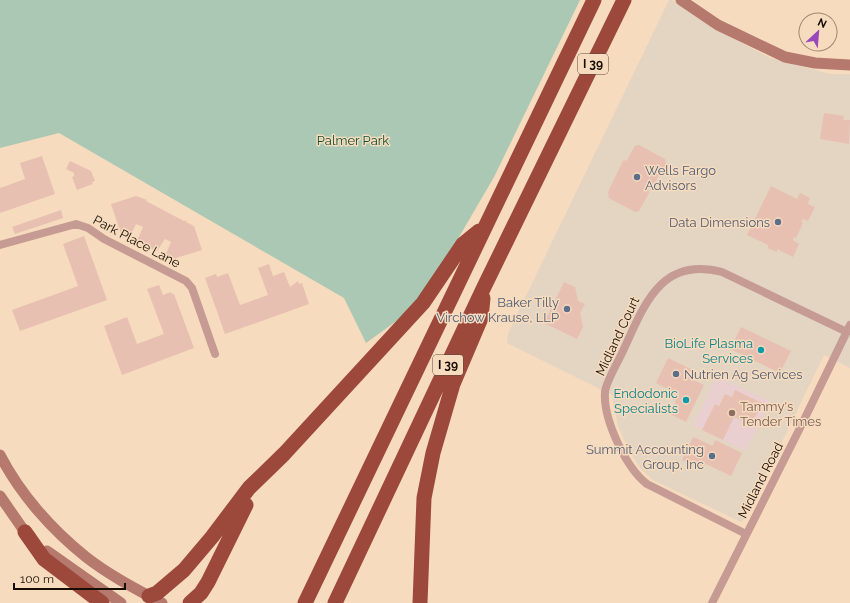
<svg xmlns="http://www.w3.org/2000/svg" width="850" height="603" font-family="Raleway,sans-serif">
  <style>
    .commercial { fill: #e4d4c2 }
    .education { fill: #eacfd1 }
    .green { fill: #aac8b3 }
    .building { fill: #e7c0b1 }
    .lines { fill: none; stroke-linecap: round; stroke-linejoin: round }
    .street { stroke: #c59b93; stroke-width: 8 }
    .secondary { stroke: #b5796e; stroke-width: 11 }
    .highway { stroke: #9c483b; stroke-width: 15 }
    .service-dot { fill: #5c6f8a; stroke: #f7dbbe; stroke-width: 1.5 }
    .culture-dot { fill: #0f9aa8; stroke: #f7dbbe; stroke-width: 1.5 }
    .education-dot { fill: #8d6e63; stroke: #f7dbbe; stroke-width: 1.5 }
    .labels { text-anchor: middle; stroke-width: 3; stroke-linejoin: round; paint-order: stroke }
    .shield { fill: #f7dbbe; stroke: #5a4b3c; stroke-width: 1 }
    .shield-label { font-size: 12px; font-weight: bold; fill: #160d04 }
    .park-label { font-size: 13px; fill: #104f2d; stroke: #f7dbbe }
    .service-label { font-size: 13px; fill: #4e5e75; stroke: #f7dbbe; text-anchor: end }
    .street-label { font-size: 13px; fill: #160d04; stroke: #f7dbbe }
    .culture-label { font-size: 13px; fill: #0d838f; stroke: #f7dbbe; text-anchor: end }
    .education-label { font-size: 13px; fill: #785e54; stroke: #f7dbbe; text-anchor: start }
  </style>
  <rect width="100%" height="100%" fill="#f7dbbe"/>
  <path class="commercial" d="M669,0h3l47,31 51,27 60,16h20v294l-26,-13 -79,163 -4,4 -88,-42 -12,-11 -11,-17 -12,-26 -6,-31 -105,-52 1,-10z"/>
  <path class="education" d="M717,376l54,26 -26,49 -52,-26z"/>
  <path class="green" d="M0,0h580l-86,177 -74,127 -54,39 -22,-45 -285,-165 -59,15z"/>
  <path class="building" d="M824,113l20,3 -1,4h7l-1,24 -29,-5z
    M639,145l26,14 1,5 -11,18 1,5 -8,1 1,5 -10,18 -4,1 -26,-14 -1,-6 15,-31 4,-1 8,-14z
    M42,156l13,38 -55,19v-25l25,-9 -5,-16z
    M70,161l21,10 4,10 -3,1 1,2 -16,6 -5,-13 2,-1v-3l-8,-4z
    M771,186l26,13 3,-6 10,5 -2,6 7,3 -7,14 -5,-2 -2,3 2,1 -7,15 -2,-1 -1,3 6,4 -6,13 -16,-8v3l-9,-4v-3l-21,-10z
    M136,196l11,4 -1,1 38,20 3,-1 -1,2 8,4 8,24 -29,9 -8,-3 6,-14 -6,-3 -8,12 -9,-4 -1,2 -2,-1v-2l-8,-5 6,-14 -7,-3 -7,14 -8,-4 -10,-30z
    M61,210l2,8 -48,16 -3,-7z
    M84,236l23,64 -87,31 -8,-21 66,-24 -15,-42z
    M269,264l4,12 11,-4 6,15 8,-6 1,3 3,-1 7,21 -84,30 -20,-56 11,-4 1,3 11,-4 12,32 28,-10 -10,-27z
    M564,282l11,5 3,14 7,3 -5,9 3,14 -6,12 -33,-16z
    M159,285l4,10 8,-3 1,2h2l20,54 -72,27 -18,-49 23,-9 10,27 27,-10 -17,-45z
    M741,327l50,24 -11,22 -50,-24z
    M668,358l25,12 -4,8 15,7 -18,37 -16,-8 6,-13 -3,-2 3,-6 -20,-10z
    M735,390l27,13 -11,22 -17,-8 -11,23 -21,-10 13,-26 4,2 6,-12 7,3z
    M693,437l20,9 2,-6 27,13 -11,23 -25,-12 -5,5 -19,-9z"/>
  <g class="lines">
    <path class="street" d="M0,245l76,-21 12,4 16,11 82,42 6,7 23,66
      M746,534l-99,-50c-21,-16 -44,-65 -42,-92 0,-8 14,-32 18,-41 21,-45 37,-95 99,-79l125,60
      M712,603l89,-177 49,-101"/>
    <path class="secondary" d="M681,0l37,25 67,32 30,6 35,2
      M0,455c20,39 52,75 86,102 23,18 50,32 76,46
      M0,496l25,36 6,5
      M47,551l74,52"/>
    <path class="highway" d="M25,532l19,27 58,44
      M149,596l8,-3 27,-23 28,-33 37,-49 35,-34 139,-151 40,-59 16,-13
      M190,603l11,-10 7,-11 38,-77
      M305,603l289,-603
      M335,603l149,-316 140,-287
      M420,603l4,-105 9,-45 20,-69 28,-66 2,-20"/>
  </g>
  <g class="service-dot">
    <circle cx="637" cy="177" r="4"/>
    <circle cx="778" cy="222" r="4"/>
    <circle cx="567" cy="309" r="4"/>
    <circle cx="676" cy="374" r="4"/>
    <circle cx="712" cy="456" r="4"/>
  </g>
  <g class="culture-dot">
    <circle cx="761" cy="350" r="4"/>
    <circle cx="686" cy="400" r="4"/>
  </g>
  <circle class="education-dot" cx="732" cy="413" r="4"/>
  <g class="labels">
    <g class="shield">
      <rect x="578" y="54" width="30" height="20" rx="3"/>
      <rect x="433" y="355" width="30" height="20" rx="3"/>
    </g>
    <g class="shield-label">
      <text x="593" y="68">I 39</text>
      <text x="448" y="369">I 39</text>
    </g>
    <g class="park-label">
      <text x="353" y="145">Palmer Park</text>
    </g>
    <g class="service-label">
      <text x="645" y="175" text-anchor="start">Wells Fargo<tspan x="645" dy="15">Advisors</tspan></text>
      <text x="770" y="227">Data Dimensions</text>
      <text x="559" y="307">Baker Tilly<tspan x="559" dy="15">Virchow Krause, LLP</tspan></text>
      <text x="684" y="379" text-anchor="start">Nutrien Ag Services</text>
      <text x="704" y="454">Summit Accounting<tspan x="704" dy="15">Group, Inc</tspan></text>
    </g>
    <g class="street-label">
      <text transform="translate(137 241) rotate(28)" y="5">Park Place Lane</text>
      <text transform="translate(617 336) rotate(-65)" y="5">Midland Court</text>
      <text transform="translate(760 480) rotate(-63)" y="5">Midland Road</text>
    </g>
    <g class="culture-label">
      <text x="753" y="348">BioLife Plasma<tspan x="753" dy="15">Services</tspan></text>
      <text x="678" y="398">Endodonic<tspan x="678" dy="15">Specialists</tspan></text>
    </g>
    <g class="education-label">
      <text x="740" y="411">Tammy's<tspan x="740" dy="15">Tender Times</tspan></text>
    </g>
  </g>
  <g transform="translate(818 32) rotate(26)"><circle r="19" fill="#f7dbbe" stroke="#9d8974"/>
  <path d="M0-3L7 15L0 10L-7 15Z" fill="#9748b9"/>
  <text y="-6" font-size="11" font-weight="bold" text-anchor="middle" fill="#160d04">N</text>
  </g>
  <path d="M14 583v6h111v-6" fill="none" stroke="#160d04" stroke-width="2"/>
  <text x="20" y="583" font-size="12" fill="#160d04" stroke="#f7dbbe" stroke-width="3" paint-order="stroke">100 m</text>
</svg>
